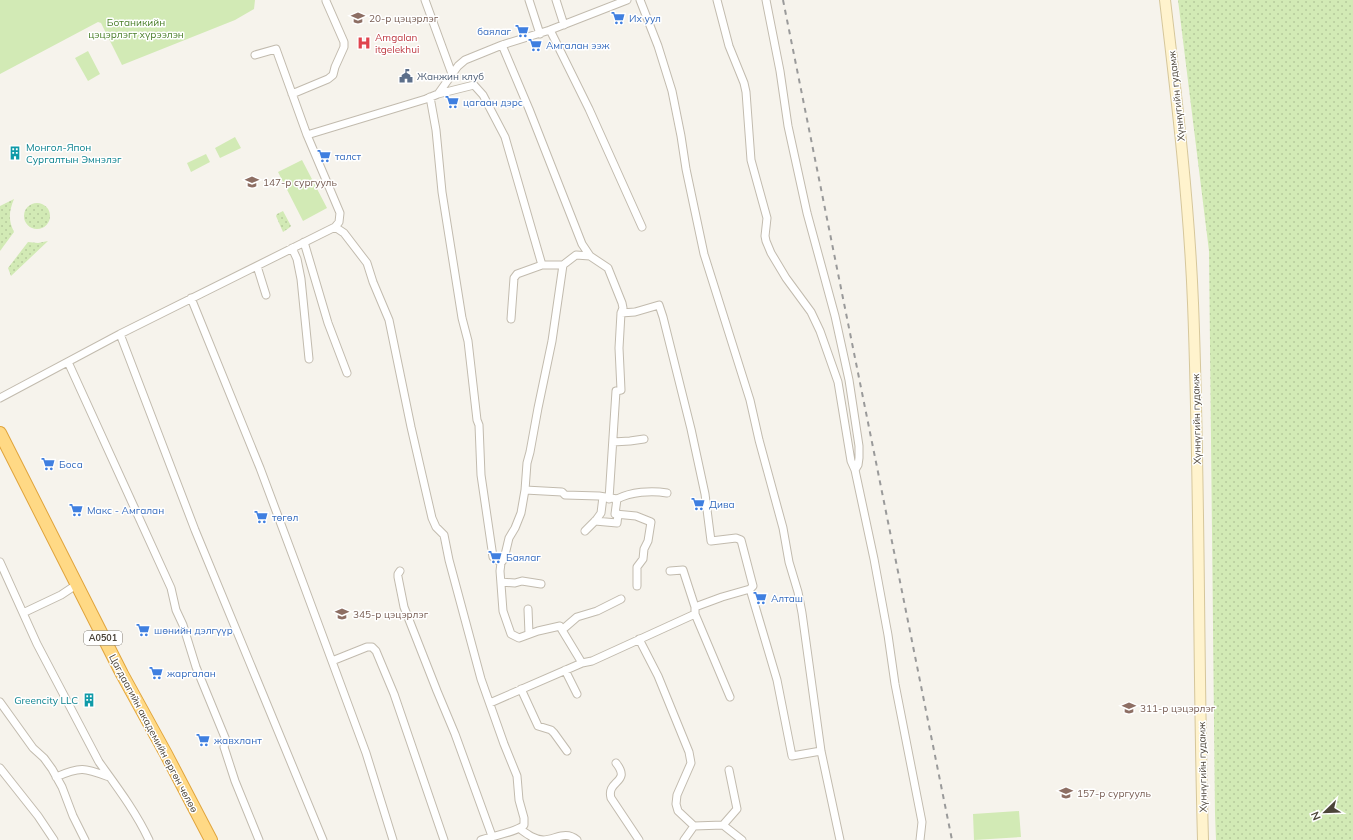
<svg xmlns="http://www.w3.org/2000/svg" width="1353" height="840" font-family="Mulish,sans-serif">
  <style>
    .grass { fill: url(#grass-dots) }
    .garden { fill: #d2eab5 }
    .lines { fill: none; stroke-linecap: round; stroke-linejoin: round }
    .minor-casing { stroke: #c2bbae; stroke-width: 9 }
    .secondary-casing { stroke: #d6c79b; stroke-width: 12 }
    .trunk-casing { stroke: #e0a43c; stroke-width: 14 }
    .minor { stroke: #fff; stroke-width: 7 }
    .secondary { stroke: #fff3cd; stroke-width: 10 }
    .trunk { stroke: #ffd985; stroke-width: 12 }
    .rail { stroke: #9a9a9a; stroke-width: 2; stroke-dasharray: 5 5; stroke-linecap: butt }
    .labels { text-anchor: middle; stroke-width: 3; stroke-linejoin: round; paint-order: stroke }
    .shield { fill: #fff; stroke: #817c74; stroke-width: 1 }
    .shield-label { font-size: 9px; font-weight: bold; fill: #4b4439 }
    .education-label { font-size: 10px; fill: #785e54; stroke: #fff; text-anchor: start }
    .shop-label { font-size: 10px; fill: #366cbe; stroke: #fff; text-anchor: start }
    .park-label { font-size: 10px; fill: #4a7f2a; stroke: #fff }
    .health-label { font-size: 10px; fill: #be3a42; stroke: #fff; text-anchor: start }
    .service-label { font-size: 10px; fill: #4e5e75; stroke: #fff; text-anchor: start }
    .street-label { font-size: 10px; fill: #4b4439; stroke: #fff }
    .culture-label { font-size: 10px; fill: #0d838f; stroke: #fff; text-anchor: start }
  </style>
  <defs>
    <pattern id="grass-dots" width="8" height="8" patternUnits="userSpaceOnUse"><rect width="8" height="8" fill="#d2eab5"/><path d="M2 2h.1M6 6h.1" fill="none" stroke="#b6ca9c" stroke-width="1.8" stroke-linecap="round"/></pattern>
  </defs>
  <rect width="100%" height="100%" fill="#f6f3ec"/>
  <path class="grass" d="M1178,0h175v840h-137l-1,-26 -6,-563z
    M14,199c-5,12 -6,21 0,33l-14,19v-45z
    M24 216a13 13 0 1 1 26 0a13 13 0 1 1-26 0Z
    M283,211l8,15 -2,2 -6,4 -7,-16 1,-2z
    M48,241l-37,35 -3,-8 20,-26 10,1z"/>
  <path class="garden" d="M0,0h255l-1,9 -19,11 -113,45 -21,-42 -3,-1 -98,52z
    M88,51l12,23 -12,7 -13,-23z
    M235,137l6,11 -21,10 -5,-10z
    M206,154l4,8 -19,10 -4,-9z
    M302,160l25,48 -24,13 -25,-49z
    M1019,811l2,26 -47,3 -1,-26z"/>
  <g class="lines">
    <g class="minor-casing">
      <path id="minor" d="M425,0l27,74
        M529,0l11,34
        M556,0l8,25
        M640,0l18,46 14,45 9,45 5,33 18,85 46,146 9,40 24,88 6,34 9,30 4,21 19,138 19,89
        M717,0l12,46 15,37 2,9 5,68 16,58 -2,18 1,5 5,12 15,25 25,34 9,19 18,51 13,79 4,9 19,89 14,76 7,49 27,138 -2,18
        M766,0l14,71 8,55 19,87 28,103 14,64 10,66v12l-1,7 -3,5
        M550,30l39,79 53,118
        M502,45l27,64 53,135 8,12
        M255,55l21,-6 31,86
        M292,94l36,-15 5,-4 2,-8 9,-20v-5l-18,-41
        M438,94l36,-9 9,10 22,42 37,128h21l13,-10 14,1 18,12 14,35 1,5 -2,5 14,-1 24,-7 4,12 28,112 14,65 6,47 25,-3 5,2 12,46 -3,3 -28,8 -27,10v7l-103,47 -10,2 -92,40
        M430,97l6,33 6,62 20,126 6,23 9,79 2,5 2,50 12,82 8,6
        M335,227l9,6 23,30 6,19 16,38 22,107 21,91 4,9 8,8 5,25 32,119 23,65 13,32 2,24 5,18v7c-7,7 -32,11 -43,15
        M304,242l24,81 19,50
        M292,248l5,11 4,20 8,80
        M563,265l-11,76 -14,67 -8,44 -3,11 -2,27 -4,23 -6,15 -6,10 -5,21 -3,4 -1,8 3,40 8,23 8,4 19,-7 22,-5 2,4 15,-13 20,-6 24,-12
        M257,266l9,29
        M191,298l69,170 43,115 63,170 27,87
        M511,319l3,-41 3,-4 25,-9
        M120,334l75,196 128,310
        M68,362l103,226 5,22 7,15 13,42 30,73 -2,7 11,34 24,59
        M0,398l120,-64 215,-107 4,-5 1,-9 -33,-78 119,-36 12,-5 20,-28 7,-6 37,-15 48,-15 77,-30
        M613,442l17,-1 14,-2
        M525,490l37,2 3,3 34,1 18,3 -2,15 21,2 15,6 -3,19 -4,8 -1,10 -6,8v19
        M609,499l7,-108 5,-1 -2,-42 2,-35
        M617,499c14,-7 34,-9 50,-6
        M595,521l22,2 1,-9
        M585,531l11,-11 5,-7 2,-16
        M0,562l37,82 62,118c18,25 37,50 50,78
        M400,571l-2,3v3l6,30 33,84 18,43 37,102
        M670,571l13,-1 12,37
        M501,582l14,1 7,-2 19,3
        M750,589l27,91 15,76 29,-5
        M528,609l1,25
        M23,613l38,-18 15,-10
        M695,614l35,83
        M562,630l20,33
        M639,639l19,37 31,76 2,11 -14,32 -1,9 2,7 16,15
        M332,661l35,-14h5l4,4 18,43 50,146
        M565,670l12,24
        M521,689l17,37 13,4 3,3 13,18
        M0,702l33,46 11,10 8,11 10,18 11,29 12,24
        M616,763c16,20 -10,17 -5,35l28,42
        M0,768l38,48 16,24
        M56,777c25,-11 29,-9 53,0
        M723,825l14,-16 -8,-39
        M520,829c7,5 13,10 23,11 12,0 22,-10 34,0
        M684,840l10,-14 29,-1 19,15"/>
    </g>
    <g class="secondary-casing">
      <path id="secondary" d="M1165,0c12,101 24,202 28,303 7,179 5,358 10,537"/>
    </g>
    <g class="trunk-casing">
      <path id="trunk" d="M0,433l122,241 44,80 45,86"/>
    </g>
    <use href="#minor" class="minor"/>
    <use href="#secondary" class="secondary"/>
    <use href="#trunk" class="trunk"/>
    <path class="rail" d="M783,0l169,840"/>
  </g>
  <defs>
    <g id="school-bare" transform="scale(1.08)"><path d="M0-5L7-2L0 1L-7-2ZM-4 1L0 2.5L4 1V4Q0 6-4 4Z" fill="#8d6e63" stroke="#fff" stroke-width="2.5" paint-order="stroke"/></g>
    <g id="supermarket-bare" transform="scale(1.08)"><path d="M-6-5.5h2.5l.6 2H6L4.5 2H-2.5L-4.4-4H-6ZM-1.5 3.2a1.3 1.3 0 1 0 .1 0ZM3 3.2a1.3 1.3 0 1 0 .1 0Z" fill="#3f7fe0" stroke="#fff" stroke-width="2.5" paint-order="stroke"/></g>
    <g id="hospital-bare" transform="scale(1.08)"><path d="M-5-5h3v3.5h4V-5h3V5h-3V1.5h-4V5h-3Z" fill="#e0444e" stroke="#fff" stroke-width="2.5" paint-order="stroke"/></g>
    <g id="civic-bare" transform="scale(1.08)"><path d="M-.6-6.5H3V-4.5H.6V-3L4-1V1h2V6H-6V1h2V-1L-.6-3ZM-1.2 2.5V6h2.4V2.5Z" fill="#5c6f8a" stroke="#fff" stroke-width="2.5" paint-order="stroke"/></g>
    <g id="building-bare" transform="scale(1.08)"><path d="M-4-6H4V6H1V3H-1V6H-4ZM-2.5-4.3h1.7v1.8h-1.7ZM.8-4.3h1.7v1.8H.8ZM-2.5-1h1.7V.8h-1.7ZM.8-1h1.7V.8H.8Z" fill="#0f9aa8" stroke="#fff" stroke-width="2.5" paint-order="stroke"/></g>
  </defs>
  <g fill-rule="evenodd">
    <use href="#school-bare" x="358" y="18"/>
    <use href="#supermarket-bare" x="618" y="18"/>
    <use href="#supermarket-bare" x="522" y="31"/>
    <use href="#hospital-bare" x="364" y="43"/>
    <use href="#supermarket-bare" x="535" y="45"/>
    <use href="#civic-bare" x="406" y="76"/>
    <use href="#supermarket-bare" x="452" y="102"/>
    <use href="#building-bare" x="15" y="153"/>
    <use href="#supermarket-bare" x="324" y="156"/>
    <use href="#school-bare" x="252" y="182"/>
    <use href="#supermarket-bare" x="48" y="464"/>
    <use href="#supermarket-bare" x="698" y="504"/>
    <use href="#supermarket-bare" x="76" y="510"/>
    <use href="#supermarket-bare" x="261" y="517"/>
    <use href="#supermarket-bare" x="495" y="557"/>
    <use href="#supermarket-bare" x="760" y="598"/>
    <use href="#school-bare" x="342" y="614"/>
    <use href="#supermarket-bare" x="143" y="630"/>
    <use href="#supermarket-bare" x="156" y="673"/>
    <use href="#building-bare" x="89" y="700"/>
    <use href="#school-bare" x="1129" y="708"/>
    <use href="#supermarket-bare" x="203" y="740"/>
    <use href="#school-bare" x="1066" y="793"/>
  </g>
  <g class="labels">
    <rect class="shield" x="84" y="631" width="38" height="14" rx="3"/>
    <g class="shield-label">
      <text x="103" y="641">A0501</text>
    </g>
    <g class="education-label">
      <text x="369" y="22">20-р цэцэрлэг</text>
      <text x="263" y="186">147-р сургууль</text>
      <text x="353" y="618">345-р цэцэрлэг</text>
      <text x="1140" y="712">311-р цэцэрлэг</text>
      <text x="1077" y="797">157-р сургууль</text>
    </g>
    <g class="shop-label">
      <text x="629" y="22">Их уул</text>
      <text x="511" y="35" text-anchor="end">баялаг</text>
      <text x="546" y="49">Амгалан ээж</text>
      <text x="463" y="106">цагаан дэрс</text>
      <text x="335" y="160">талст</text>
      <text x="59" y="468">Боса</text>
      <text x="709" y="508">Дива</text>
      <text x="87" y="514">Макс - Амгалан</text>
      <text x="272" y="521">төгөл</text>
      <text x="506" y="561">Баялаг</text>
      <text x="771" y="602">Алташ</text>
      <text x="154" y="634">шөнийн дэлгүүр</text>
      <text x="167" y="677">жаргалан</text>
      <text x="214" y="744">жавхлант</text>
    </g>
    <g class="park-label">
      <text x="136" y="26">Ботаникийн<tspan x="136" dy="12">цэцэрлэгт хүрээлэн</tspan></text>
    </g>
    <g class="health-label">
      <text x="375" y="41">Amgalan<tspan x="375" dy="12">itgelekhui</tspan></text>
    </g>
    <g class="service-label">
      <text x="417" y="80">Жанжин клуб</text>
    </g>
    <g class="street-label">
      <text transform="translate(1176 96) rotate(-96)" y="4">Хүннүгийн гудамж</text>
      <text transform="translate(1196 419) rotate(-91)" y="4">Хүннүгийн гудамж</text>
      <text transform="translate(154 733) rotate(62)" y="4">Цагдаагийн академийн өргөн чөлөө</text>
      <text transform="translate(1202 767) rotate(-91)" y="4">Хүннүгийн гудамж</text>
    </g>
    <g class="culture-label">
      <text x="26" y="151">Монгол-Япон<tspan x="26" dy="12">Сургалтын Эмнэлэг</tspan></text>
      <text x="78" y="704" text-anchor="end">Greencity LLC</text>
    </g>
  </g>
  <g transform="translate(1325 812) rotate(247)" stroke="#ffffff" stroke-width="3" paint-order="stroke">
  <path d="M0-3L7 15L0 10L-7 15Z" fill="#4b4439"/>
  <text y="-6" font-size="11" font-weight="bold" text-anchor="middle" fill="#4b4439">N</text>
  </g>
</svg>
